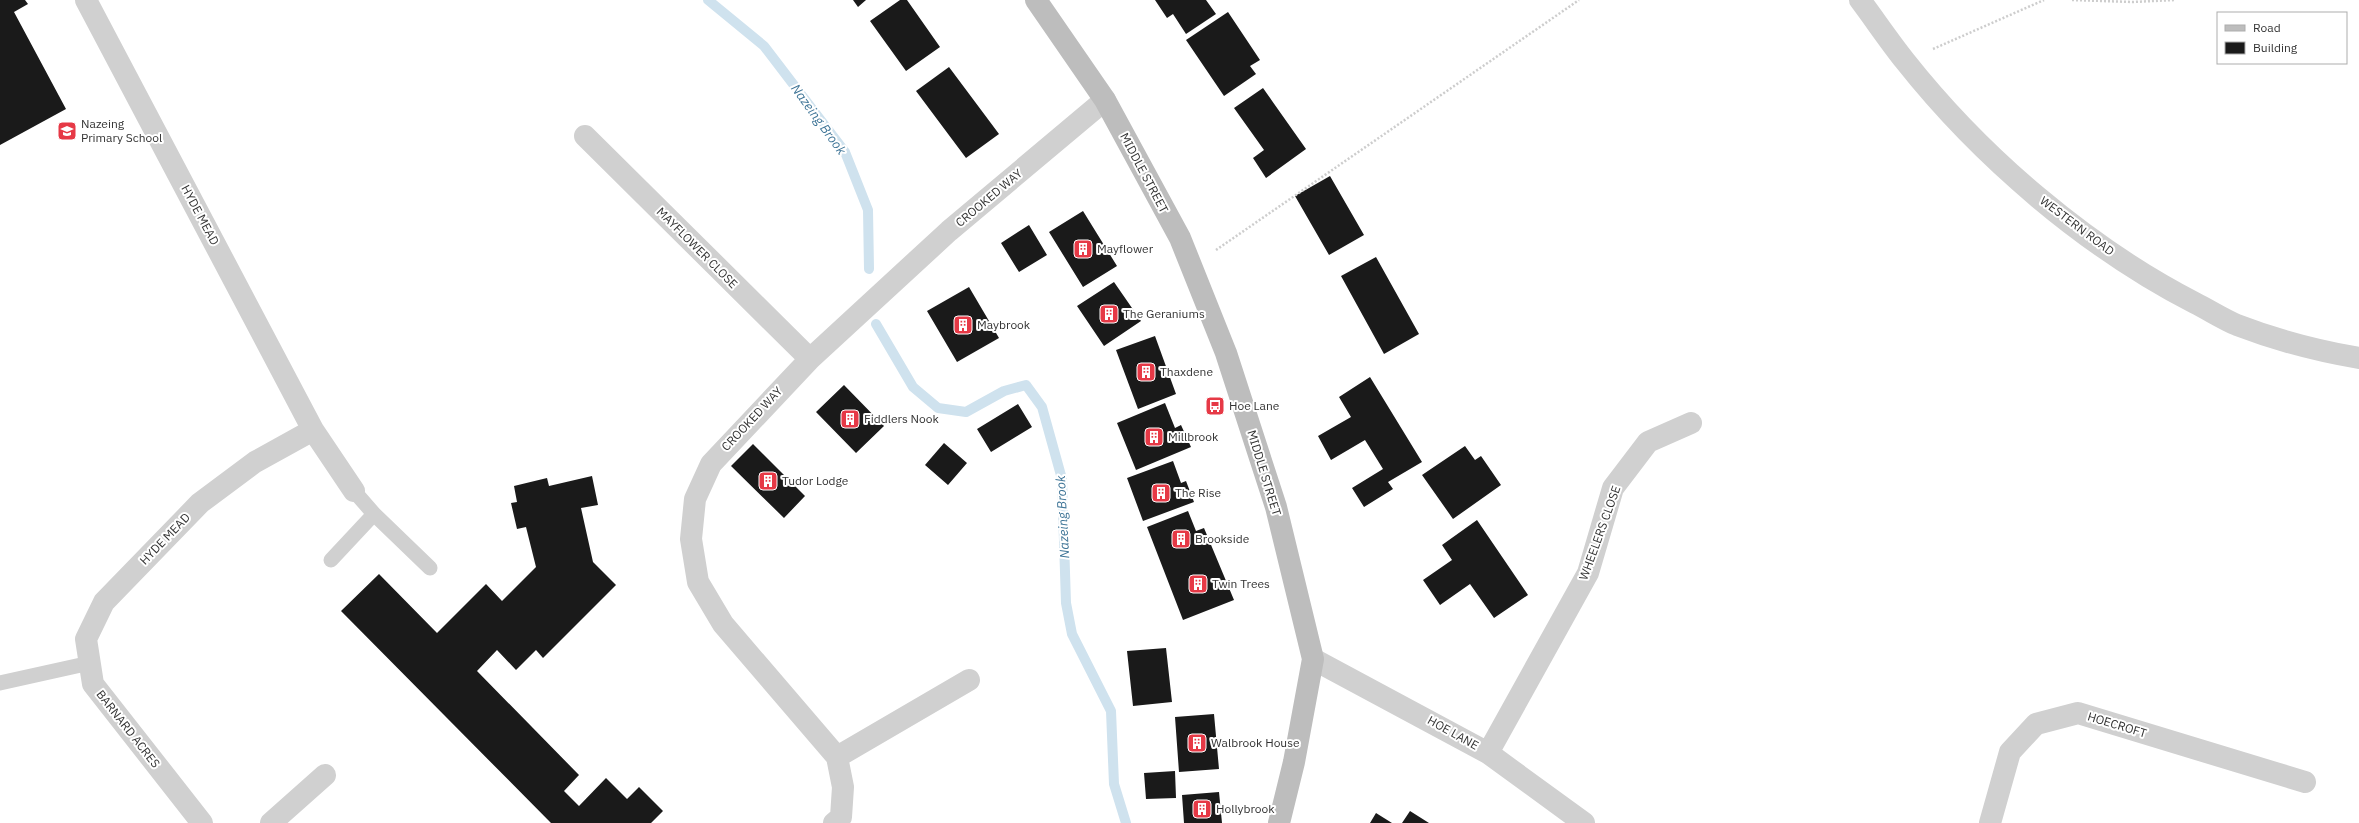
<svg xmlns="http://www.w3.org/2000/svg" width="2359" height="823" font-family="'IBM Plex Sans',sans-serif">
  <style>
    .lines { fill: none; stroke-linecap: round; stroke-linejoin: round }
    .stream { stroke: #cfe2ee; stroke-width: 10 }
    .building { fill: #1a1a1a }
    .path { stroke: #cdcdcd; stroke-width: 2.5; stroke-dasharray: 2 2; stroke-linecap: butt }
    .lane { stroke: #d0d0d0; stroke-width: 15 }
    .street { stroke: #d0d0d0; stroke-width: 22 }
    .secondary { stroke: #bdbdbd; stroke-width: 22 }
    .labels { text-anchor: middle; stroke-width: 4; stroke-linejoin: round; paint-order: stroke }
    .poi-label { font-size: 12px; fill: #333; stroke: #fff; text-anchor: start }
    .street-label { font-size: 12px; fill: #333; stroke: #fff }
    .water-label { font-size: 13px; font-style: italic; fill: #3f7597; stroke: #fff }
  </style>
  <rect width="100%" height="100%" fill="#fff"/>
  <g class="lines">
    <path class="stream" d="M708,0l56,46 81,106 23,58 1,59
      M876,324l37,63 25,21 28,4 38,-21 22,-6 16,22 20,72 4,124 6,31 39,77 3,73 12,39"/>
  </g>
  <path class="building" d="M0,0h25l3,4 -14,8 52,97 -66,36z
    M853,0h13l-8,7z
    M900,0h7l33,47 -34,24 -36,-50z
    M1155,0h51l10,14 -30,20 -13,-20 -6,4z
    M1228,12l32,48 -10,6 6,8 -32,22 -38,-56z
    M949,67l50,67 -33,24 -50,-67z
    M1263,88l43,61 -40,29 -13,-20 11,-8 -30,-42z
    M1330,176l34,59 -35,20 -34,-59z
    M1083,211l34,55 -34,21 -34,-55z
    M1029,225l18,30 -28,17 -18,-29z
    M1376,257l43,77 -35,20 -43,-78z
    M1114,282l27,39 -37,25 -27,-40z
    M969,287l30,51 -42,24 -30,-51z
    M1155,336l21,58 -38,15 -22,-59z
    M1370,377l52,85 -34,20 5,7 -29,18 -12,-19 31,-19 -18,-29 -34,20 -13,-24 33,-19 -12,-20z
    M844,385l40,41 -28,27 -40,-41z
    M1165,403l10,25 6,-3 10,22 -55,23 -19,-47z
    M1018,404l14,23 -41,25 -14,-23z
    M944,443l23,20 -19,22 -23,-20z
    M753,444l52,52 -21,22 -53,-52z
    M1465,446l10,14 6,-4 20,29 -48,34 -31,-44z
    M1173,461l8,22 5,-2 8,21 -51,19 -16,-43z
    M592,476l6,29 -17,3 12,54 23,23 -73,73 -7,-8 -20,20 -19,-20 -20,21 102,104 -15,16 15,15 27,-28 21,21 12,-12 24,24 -12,12h-100l-210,-212 38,-37 58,59 49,-49 16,17 34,-34 -10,-40 -9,2 -6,-26 6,-1 -3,-16 33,-8 2,8z
    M1188,511l8,20 8,-3 30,72 -51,20 -36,-93z
    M1477,520l51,75 -34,23 -24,-34 -30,21 -17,-25 29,-20 -10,-15z
    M1166,648l6,54 -39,4 -6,-55z
    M1214,714l5,55 -40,3 -4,-55z
    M1175,771l1,27 -30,1 -2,-26z
    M1219,792l3,31h-38l-2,-28z
    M1410,811l19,12h-27z
    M1376,813l16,10h-22z"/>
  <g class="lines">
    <path class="path" d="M2072,0l60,2 43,-2
      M1933,49l111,-49
      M1216,250l363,-250"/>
    <path class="lane" d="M354,491l20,23 56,54
      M331,560l43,-46
      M0,683l90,-20"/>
    <path class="street" d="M86,0l227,430 41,61
      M1860,0c15,20 29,41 45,61 76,96 181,186 290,242 14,7 28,16 42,22 39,15 81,26 122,33
      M585,136l225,223
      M1313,659l175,94 96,70
      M1488,753l100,-180 25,-85 35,-46 43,-19
      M837,757l132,-77
      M202,823l-109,-139 -7,-45 18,-37 96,-99 55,-41 58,-32
      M271,823l54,-48
      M834,823l7,-6 2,-30 -6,-30 -114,-133 -25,-42 -7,-43 4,-40 16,-35 99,-105 139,-128 156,-131
      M1990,823l20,-71 26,-28 42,-11 227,69"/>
    <path class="secondary" d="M1036,0l69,100 75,138 46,115 50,154 37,152 -19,103 -15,61"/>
  </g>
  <defs>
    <g id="school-square" transform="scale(1)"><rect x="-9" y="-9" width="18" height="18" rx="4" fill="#e63946" stroke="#fff"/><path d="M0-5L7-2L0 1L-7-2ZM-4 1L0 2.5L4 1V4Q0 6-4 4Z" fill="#fff"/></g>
    <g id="building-square" transform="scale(1)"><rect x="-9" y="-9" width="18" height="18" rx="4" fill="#e63946" stroke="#fff"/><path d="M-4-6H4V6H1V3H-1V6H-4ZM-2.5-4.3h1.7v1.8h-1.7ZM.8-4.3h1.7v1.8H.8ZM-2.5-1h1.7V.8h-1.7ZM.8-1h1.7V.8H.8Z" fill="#fff"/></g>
    <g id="bus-square" transform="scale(1)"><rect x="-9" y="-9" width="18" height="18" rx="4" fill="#e63946" stroke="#fff"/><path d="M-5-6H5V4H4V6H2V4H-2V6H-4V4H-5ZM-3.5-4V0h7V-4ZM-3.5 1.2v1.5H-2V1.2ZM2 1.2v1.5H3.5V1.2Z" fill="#fff"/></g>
  </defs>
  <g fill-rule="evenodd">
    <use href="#school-square" x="67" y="131"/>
    <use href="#building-square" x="1083" y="249"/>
    <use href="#building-square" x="1109" y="314"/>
    <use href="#building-square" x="963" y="325"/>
    <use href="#building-square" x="1146" y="372"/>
    <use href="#bus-square" x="1215" y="406"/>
    <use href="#building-square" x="850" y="419"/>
    <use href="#building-square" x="1154" y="437"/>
    <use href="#building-square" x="768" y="481"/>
    <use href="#building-square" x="1161" y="493"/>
    <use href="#building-square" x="1181" y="539"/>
    <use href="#building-square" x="1198" y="584"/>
    <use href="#building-square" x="1197" y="743"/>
    <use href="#building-square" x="1202" y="809"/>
  </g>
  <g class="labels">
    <g class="poi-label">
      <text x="81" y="128">Nazeing<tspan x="81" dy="14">Primary School</tspan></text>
      <text x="1097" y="253">Mayflower</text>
      <text x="1123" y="318">The Geraniums</text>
      <text x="977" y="329">Maybrook</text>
      <text x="1160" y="376">Thaxdene</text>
      <text x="1229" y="410">Hoe Lane</text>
      <text x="864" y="423">Fiddlers Nook</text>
      <text x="1168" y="441">Millbrook</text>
      <text x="782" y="485">Tudor Lodge</text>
      <text x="1175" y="497">The Rise</text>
      <text x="1195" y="543">Brookside</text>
      <text x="1212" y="588">Twin Trees</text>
      <text x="1211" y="747">Walbrook House</text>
      <text x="1216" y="813">Hollybrook</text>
    </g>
    <g class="street-label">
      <text transform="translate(1144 173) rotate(62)" y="4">MIDDLE STREET</text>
      <text transform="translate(989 198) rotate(-40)" y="4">CROOKED WAY</text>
      <text transform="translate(200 215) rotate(62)" y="4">HYDE MEAD</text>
      <text transform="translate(2077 226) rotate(37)" y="4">WESTERN ROAD</text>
      <text transform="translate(697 248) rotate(45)" y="4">MAYFLOWER CLOSE</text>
      <text transform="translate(752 419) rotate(-47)" y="4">CROOKED WAY</text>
      <text transform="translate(1264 473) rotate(73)" y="4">MIDDLE STREET</text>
      <text transform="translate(1600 533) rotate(-70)" y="4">WHEELERS CLOSE</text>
      <text transform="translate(165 539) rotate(-46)" y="4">HYDE MEAD</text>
      <text transform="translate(2117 725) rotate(17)" y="4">HOECROFT</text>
      <text transform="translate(128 729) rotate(52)" y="4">BARNARD ACRES</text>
      <text transform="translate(1453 733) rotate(29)" y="4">HOE LANE</text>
    </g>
    <g class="water-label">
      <text transform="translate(819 119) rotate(54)" y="5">Nazeing Brook</text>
      <text transform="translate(1062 517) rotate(-93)" y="5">Nazeing Brook</text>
    </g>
  </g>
  <rect x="2217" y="12" width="130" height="52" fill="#ffffff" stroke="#adadad"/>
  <rect x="2225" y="25" width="20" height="6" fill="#bdbdbd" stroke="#adadad"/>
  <text x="2253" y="32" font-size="12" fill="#333333">Road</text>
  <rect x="2225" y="42" width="20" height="12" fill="#1a1a1a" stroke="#adadad"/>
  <text x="2253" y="52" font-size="12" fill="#333333">Building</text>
</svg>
